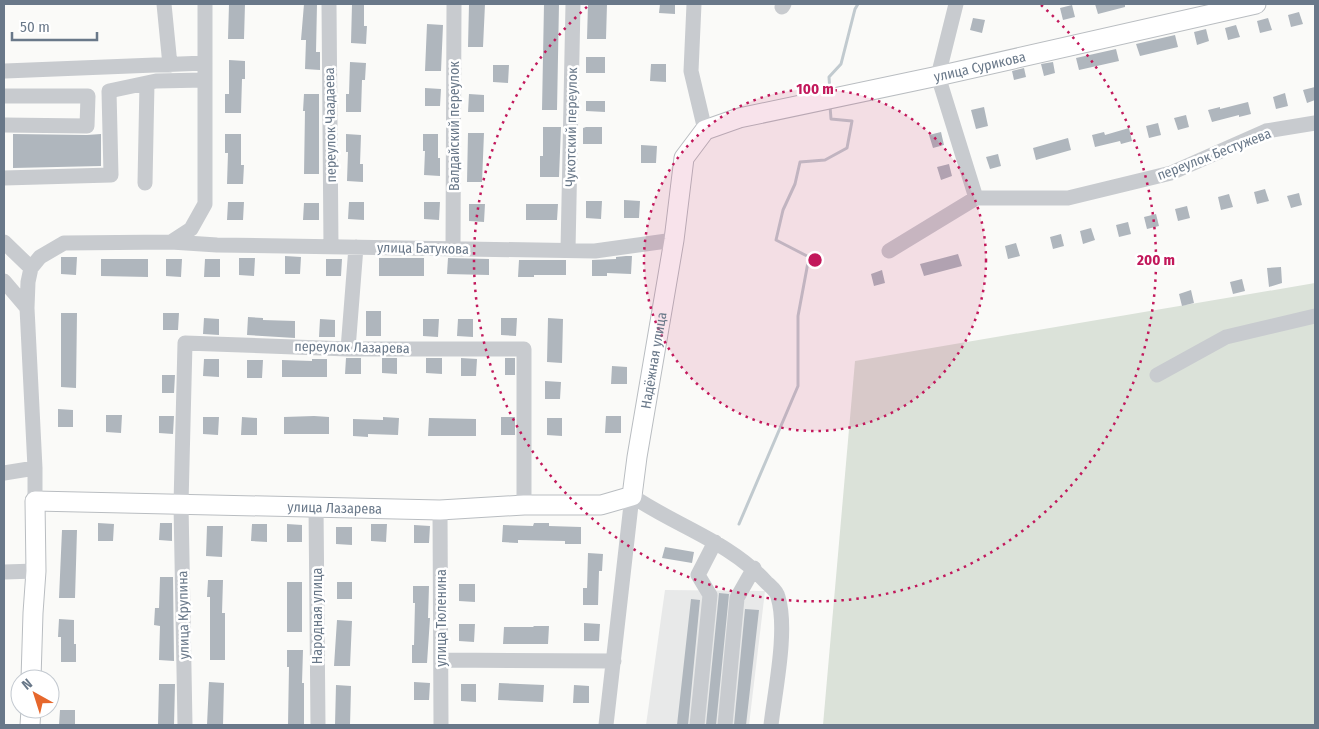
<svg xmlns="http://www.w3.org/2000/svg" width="1319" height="729" font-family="'Fira Sans Condensed',sans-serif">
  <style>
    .built { fill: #e8e9e9 }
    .green { fill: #dbe2d9 }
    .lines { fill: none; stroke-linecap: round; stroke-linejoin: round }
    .stream { stroke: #c1cacf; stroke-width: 3 }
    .building { fill: #afb6bd }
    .major-casing { stroke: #b9bdc1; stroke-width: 21 }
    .minor { stroke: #c8cbcf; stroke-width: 15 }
    .major { stroke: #fff; stroke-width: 19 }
    .ring { fill: none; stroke: #c2185b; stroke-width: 2.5; stroke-dasharray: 2.5 5 }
    .labels { text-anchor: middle; stroke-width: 5; stroke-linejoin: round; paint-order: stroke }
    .street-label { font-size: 14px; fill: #697889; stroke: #fff }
    .centre { fill: #c2185b; stroke: #fff; stroke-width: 2.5 }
    .ring-label { font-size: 15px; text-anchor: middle; font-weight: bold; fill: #c2185b; stroke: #fff; stroke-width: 5; stroke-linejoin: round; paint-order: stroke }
  </style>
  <rect width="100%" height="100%" fill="#fafaf8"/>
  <path class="built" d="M665,590l100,1 -16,134h-103z"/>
  <path class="green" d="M1315,283v442h-492l32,-364z"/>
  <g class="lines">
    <path class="stream" d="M830,92l-1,-15 12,-13 14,-55 3,-5
      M739,524l59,-138v-70l11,-59 -33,-17 7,-30 12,-26 5,-22 25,-2 22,-12 5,-27 -21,-2 -1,-13"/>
  </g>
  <path class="building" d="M229,4h16l-1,35h-16z
    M304,4h13l-1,48h4v18l-15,-1 1,-29h-5z
    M352,4h12v22h3l-1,18 -15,-1z
    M469,4h16l-2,43h-15z
    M544,4h15l-2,106h-15z
    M588,4h19l-1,35h-19z
    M660,4h15v10l-16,-1z
    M1095,4h30v3l-27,7z
    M1072,5l3,12 -12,3 -3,-12z
    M1299,12l4,12 -12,3 -3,-12z
    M973,18l12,2 -3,13 -12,-3z
    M1268,18l4,12 -12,3 -3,-12z
    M427,24l16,1 -2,46h-16z
    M1236,25l4,12 -12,3 -3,-12z
    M1206,29l3,12 -12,4 -3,-13z
    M1175,35l3,12 -38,9 -4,-12z
    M1116,49l3,12 -40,9 -3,-12z
    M586,57h19v16h-19z
    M229,60l16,1v18h-3l-1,34h-16v-19h4z
    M350,62l16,1 -1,17h-3l-1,32h-15v-18h3z
    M1053,62l2,11 -11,3 -3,-12z
    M651,64h15v18l-16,-1z
    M493,65h16l-1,18 -15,-1z
    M1024,68l2,9 -12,3 -2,-9z
    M1315,87v13l-8,3 -4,-13z
    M425,88l16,1 -1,17h-15z
    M1285,93l3,13 -12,3 -3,-12z
    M304,94h15v80h-15l1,-63h-2z
    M469,94l15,1v17h-16z
    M586,101h19v11l-19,-1z
    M1248,102l3,12 -12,3v-2l-27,7 -4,-12 12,-3v2z
    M984,107l4,19 -12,3 -5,-19z
    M1186,115l3,12 -11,3 -4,-12z
    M1158,123l3,12 -12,3 -3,-12z
    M543,127h18l-2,50h-19v-21h3z
    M586,127h16v17h-19v-16z
    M1129,128l3,13 -11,3 -1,-3 -25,6 -3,-12 12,-3 1,3z
    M941,132l3,13 -11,3 -4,-13z
    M468,133h16l-2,49h-15z
    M13,134l74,1 14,-1v32l-88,2z
    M225,134h16v31h3l-1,19h-16l1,-31h-3z
    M346,134l15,1 -1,29h3v18l-16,-1 1,-29h-2z
    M423,134h15v24h2v18l-16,-1 1,-24h-2z
    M1068,138l3,12 -35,10 -3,-12z
    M641,145l16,1 -1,17h-15z
    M998,154l3,12 -11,3 -4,-12z
    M949,164l3,12 -11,4 -4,-13z
    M1265,189l4,12 -12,3 -3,-12z
    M1299,193l3,12 -11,3 -4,-12z
    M1229,194l4,13 -12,3 -3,-13z
    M624,200l16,1 -1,17h-15z
    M586,201h16l-1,18 -15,-1z
    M228,202h16l-1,18h-16z
    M349,202h15v18l-16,-1z
    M424,202h16l-1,18 -15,-1z
    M304,203h15v17h-16z
    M469,204h16l-1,18 -15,-1z
    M526,204h32l-1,16h-31z
    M1187,206l3,12 -12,3 -3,-12z
    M1156,214l3,12 -12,3 -3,-12z
    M1128,222l3,12 -12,3 -3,-12z
    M1091,228l4,12 -12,4 -3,-13z
    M1061,234l3,12 -11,3 -3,-12z
    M1016,243l4,13 -12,3 -3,-13z
    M958,254l4,12 -38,10 -4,-12z
    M285,256l16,1 -1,17h-15z
    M626,256h6l-1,18 -24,-1v3h-15v-16l24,-1v-2z
    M61,257h16l-1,18 -15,-1z
    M239,258h16l-1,18 -15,-1z
    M379,258h45v18h-45z
    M448,258l41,1v16l-42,-1z
    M101,259h47v18l-47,-1z
    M166,259h16l-1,18 -15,-1z
    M205,259h15v18h-16z
    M326,259h16l-1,17h-15z
    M519,260h47v15h-32v2h-16z
    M1281,267l1,16 -13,4 -2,-19z
    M882,270l3,13 -11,3 -3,-12z
    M1242,279l3,12 -12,3 -3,-12z
    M1191,290l3,13 -12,3 -3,-12z
    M366,311h15v25h-15z
    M61,313h16l-1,75 -15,-1z
    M163,313h16l-1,17h-15z
    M248,317l15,1v2l32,1v17l-48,-3z
    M204,318l15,1v16l-16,-1z
    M501,318h16l-1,18 -15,-1z
    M548,318l15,1 -1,44 -15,-1z
    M320,319l15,1v17h-16z
    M423,319h16l-1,18 -15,-1z
    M458,319h15v18l-16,-1z
    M346,358h15v16h-16z
    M382,358h15v16l-15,-1z
    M426,358h16v16l-16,-1z
    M461,358l16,1 -1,17h-15z
    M505,358h10v17h-10z
    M204,359h15v18l-16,-1z
    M312,359h15v18h-45v-17l30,1z
    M247,360h16l-1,18h-15z
    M612,366l15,1v17h-16z
    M162,375h13l-1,18h-12z
    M545,381l16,1 -1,17h-15z
    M58,409l15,1v17h-15z
    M106,415h16l-1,18 -15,-1z
    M159,416h15l-1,18 -14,-1z
    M314,416l15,1v17h-45v-17z
    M606,416h15v17h-16z
    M203,417h16l-1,18 -15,-1z
    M242,417l15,1v17h-16z
    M383,417l16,1 -1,17 -30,-1v3l-15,-1v-17l30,1z
    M501,417h14v18h-14z
    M429,418l47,1v17h-48z
    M547,418h15v18l-15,-1z
    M98,523l16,1 -1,17h-15z
    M160,523h12v18l-13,-1z
    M534,523h15v3l32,1v17h-16v-3l-47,-1v3l-16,-1 1,-17 30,1z
    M252,524h15v18l-16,-1z
    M287,524l15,1v17h-15z
    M371,524h16l-1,18 -15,-1z
    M414,525l16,1 -1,17h-15z
    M207,526h16l-1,31 -16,-1z
    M336,527h16v18l-16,-1z
    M62,530h15l-2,68h-16z
    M665,547l29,5 -2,11 -30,-5z
    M588,553l15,1 -1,17h-3l-1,34h-15v-17h4z
    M160,577h13l1,84 -15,-1 1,-34 -6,-1 1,-17h4z
    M208,580h15l-1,33h3v47h-15v-63h-3z
    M287,582h15v50h-15z
    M337,582h15v17h-15z
    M459,584h16v18l-16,-1z
    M413,586h16l-1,32h2l-3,45h-15v-18h2l1,-42h-2z
    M719,593l10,1 -13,131h-10z
    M691,599l9,1 -12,125h-11z
    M745,609l14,1 -13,115h-12z
    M59,619l15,1v24h2v18h-15v-25h-3z
    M337,620l15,1 -2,45h-16z
    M584,623l16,1 -1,17h-15z
    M459,624h16l-1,18 -15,-1z
    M534,626h15l-1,18h-45l1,-17h29z
    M287,650h16l-1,33h2v42h-16l1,-58h-2z
    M209,682l15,1 -1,42h-16z
    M414,682l16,1 -1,17h-15z
    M499,683l45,2 -1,17 -45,-2z
    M159,684h16l-1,41h-16z
    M461,684h15v18l-15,-1z
    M336,685l15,1 -1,39h-15z
    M574,685l15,1v17h-16z
    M60,710h15v15h-16z"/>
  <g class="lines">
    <g class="major-casing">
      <g id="major">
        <path id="s1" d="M31,679l2,-66 3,-42 -1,-70 405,9 84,-5h77l31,-9 5,-39 37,-217 10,-82 21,-28 34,-12 199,-42 318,-72"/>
        <path d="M30,725l1,-16"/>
      </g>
    </g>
    <path class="minor" d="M164,4l6,61
      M329,4l2,243
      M694,4l-3,67 14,59
      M956,4l-18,72 38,122
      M782,7l2,-3
      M5,71l200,-8
      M4,96h84l-1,30 -83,-1
      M4,178l107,-3 -2,-84 47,-10 49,-1
      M145,183l2,-100
      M4,242l27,26
      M171,242l46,3 378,6 79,-11
      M453,248l1,-244
      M568,250l5,-246
      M889,251l87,-53h92l103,-25 95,-42 49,-8
      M4,281l23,27
      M348,349l8,-102
      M1157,375l69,-38 89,-21
      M4,473l31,-5
      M35,501v-33l-8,-160 1,-26 3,-14 9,-11 24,-14 107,-1 20,-13 14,-25v-200
      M316,507l2,218
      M440,510l1,215
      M4,572l32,-1
      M441,660l173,1
      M185,725l-4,-221 4,-161 163,6h176v156
      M606,725l26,-229c44,30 98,46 134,86 4,4 11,9 12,15 10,33 -3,93 -7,128
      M697,725l13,-130 -12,-20 17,-33
      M725,725l12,-127 17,-30"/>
    <use href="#major" class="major"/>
  </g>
  <circle cx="815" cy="260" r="171" fill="#c2185b" fill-opacity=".12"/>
  <g class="ring">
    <circle cx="815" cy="260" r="171"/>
    <path d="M1041 5A341 341 0 1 1 589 5"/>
  </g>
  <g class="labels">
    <g class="street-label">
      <text dy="5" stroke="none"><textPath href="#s1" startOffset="1436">улица Сурикова</textPath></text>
      <text transform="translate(330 125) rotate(-91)" y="5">переулок Чаадаева</text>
      <text transform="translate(454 126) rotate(-90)" y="5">Валдайский переулок</text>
      <text transform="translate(571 127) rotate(-89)" y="5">Чукотский переулок</text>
      <text transform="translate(1214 154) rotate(-21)" y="5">переулок Бестужева</text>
      <text transform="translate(423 248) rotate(1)" y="5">улица Батукова</text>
      <text transform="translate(352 347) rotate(1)" y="5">переулок Лазарева</text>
      <text dy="5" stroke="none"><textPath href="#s1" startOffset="914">Надёжная улица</textPath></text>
      <text dy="5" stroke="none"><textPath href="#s1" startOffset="478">улица Лазарева</textPath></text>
      <text transform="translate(183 615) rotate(-91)" y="5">улица Крупина</text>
      <text transform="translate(317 616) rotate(-90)" y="5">Народная улица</text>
      <text transform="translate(441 618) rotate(-90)" y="5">улица Тюленина</text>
    </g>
  </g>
  <circle cx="815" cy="260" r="8" class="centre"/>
  <g class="ring-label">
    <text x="815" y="94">100 m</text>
    <text x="1156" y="265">200 m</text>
  </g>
  <rect width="1319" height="729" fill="none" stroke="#697889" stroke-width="10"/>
  <g transform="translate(35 694) rotate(321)"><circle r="24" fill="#ffffff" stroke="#c3c9d0"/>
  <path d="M0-4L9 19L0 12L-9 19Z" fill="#e6672c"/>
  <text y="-8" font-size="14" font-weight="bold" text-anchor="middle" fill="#697889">N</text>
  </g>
  <path d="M12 32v8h85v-8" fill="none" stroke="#697889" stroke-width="2.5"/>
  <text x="20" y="32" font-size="15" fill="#697889" stroke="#ffffff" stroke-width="4" paint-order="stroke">50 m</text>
</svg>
